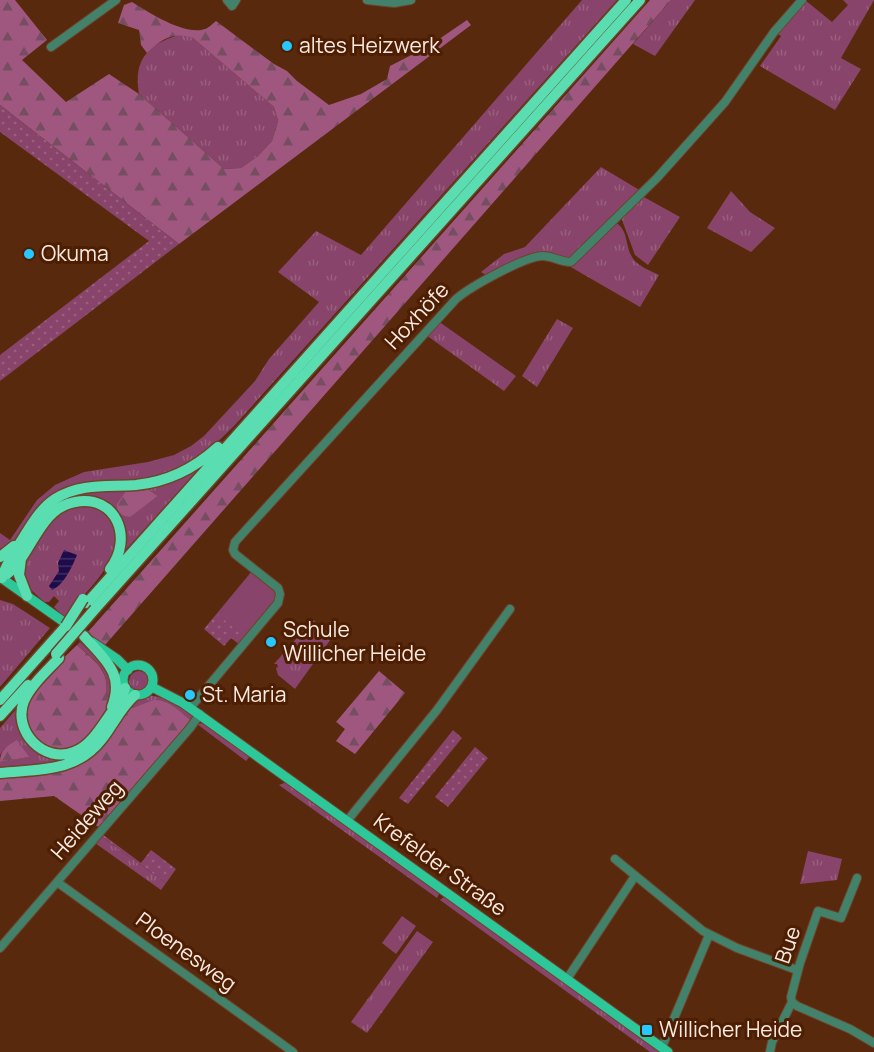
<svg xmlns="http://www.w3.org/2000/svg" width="874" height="1052" font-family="Manrope,sans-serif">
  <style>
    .grass { fill: url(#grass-tufts) }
    .forest { fill: url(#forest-firs) }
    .park { fill: url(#park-dots) }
    .pitch { fill: #88446a }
    .water { fill: url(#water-rules) }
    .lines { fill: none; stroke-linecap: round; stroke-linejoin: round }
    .minor-casing { stroke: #6f442b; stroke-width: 10 }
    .major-casing { stroke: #6f442b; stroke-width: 11 }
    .highway-casing { stroke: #6f442b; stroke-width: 13 }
    .minor { stroke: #42816a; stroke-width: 8 }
    .major { stroke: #2cc89a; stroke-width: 9 }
    .highway { stroke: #5adeb1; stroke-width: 10 }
    .highway-bridge-casing { stroke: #6f442b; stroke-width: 13; stroke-linecap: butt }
    .highway-bridge { stroke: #5adeb1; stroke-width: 10 }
    .poi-dot { fill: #27c8ff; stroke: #4d1e02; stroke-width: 2 }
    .labels { text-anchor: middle; stroke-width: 6; stroke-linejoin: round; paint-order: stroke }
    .poi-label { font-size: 21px; fill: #faeae3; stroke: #4d1e02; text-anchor: start }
    .street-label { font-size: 21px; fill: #faeae3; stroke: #4d1e02 }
  </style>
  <defs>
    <pattern id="grass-tufts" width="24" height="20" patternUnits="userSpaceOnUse" patternTransform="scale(1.5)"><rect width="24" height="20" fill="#88446a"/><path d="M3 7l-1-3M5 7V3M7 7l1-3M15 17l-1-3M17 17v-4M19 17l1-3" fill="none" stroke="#9a5f7f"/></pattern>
    <pattern id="forest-firs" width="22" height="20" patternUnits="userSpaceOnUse" patternTransform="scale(1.5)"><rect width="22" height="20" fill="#a0577f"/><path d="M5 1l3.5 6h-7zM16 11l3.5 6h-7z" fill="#764e62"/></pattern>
    <pattern id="park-dots" width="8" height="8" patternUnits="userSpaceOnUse" patternTransform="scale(1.5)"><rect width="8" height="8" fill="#88446a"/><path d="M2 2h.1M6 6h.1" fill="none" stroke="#9a5f7f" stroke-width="1.8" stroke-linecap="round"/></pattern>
    <pattern id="water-rules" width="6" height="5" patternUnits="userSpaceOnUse" patternTransform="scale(1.5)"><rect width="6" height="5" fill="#1d0b4a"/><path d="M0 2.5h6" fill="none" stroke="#3f2f64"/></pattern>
  </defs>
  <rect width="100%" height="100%" fill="#58290d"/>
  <path class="grass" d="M582,0h35l-382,425c-24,24 -50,48 -85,54 -22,3 -47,0 -69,6 -9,3 -59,52 -69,61l-12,8v-21l10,7 27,-40 18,-15 29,-13 64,-10 26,-7 17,-9 13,-10 51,-55 14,-22 50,-57 -41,-30 38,-41 45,24z
    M671,0h24l-40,56 -22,-12z
    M805,0l27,22 16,-17 -5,-5h31l-33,58 20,11 -26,41 -75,-44 21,-30 -5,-3z
    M181,34l12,4 81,69 4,14 -6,20 -14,15 -17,12 -17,1 -85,-75c-6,-36 10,-50 42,-60z
    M601,167l40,24 -73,70 -26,-9 -55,24 -6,-4 23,-18 21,-7z
    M731,191l19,21 25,16 -24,24 -44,-24z
    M642,196l38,21 -32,48 -13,-10 -13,-35 1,-5z
    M615,222c15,9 9,25 19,38 6,7 17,11 25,15l-19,32 -71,-41z
    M557,319l16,9 -36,59 -15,-11z
    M438,321l78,55 -12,15 -78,-56z
    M203,464l-81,90 -4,-34 -38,-21 -22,4 18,-9 53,-7 1,29 28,-20 -13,-9z
    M87,505c15,4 25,12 28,27 6,31 -32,62 -51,85l-10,-10 5,-6 -5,-5 -5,6h-5l-18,-17 -2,-6 -1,-16 28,-43 15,-12z
    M0,600l13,4 37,24 -50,59z
    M313,620l20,16 -38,53 -17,-14 -2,-7 2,-1 -1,-3h-3z
    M80,642l29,27 3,29 -6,-3c4,-26 -11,-34 -29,-50z
    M129 681a10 10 0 1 1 20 0a10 10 0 1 1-20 0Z
    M149,695l14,3 30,16 -1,7 -21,-16 -38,3 -3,-1 8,-9z
    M23,701l4,37 48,24 -75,8v-8l28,-5 -23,-9 -5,7v-27z
    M205,723l45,33 -4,5 -49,-37z
    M287,782l153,110 -3,6 -158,-113z
    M101,836l65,47 -5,7 -66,-47z
    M808,851l34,8 -5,21 -37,4z
    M445,896l218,156h-13l-210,-152z
    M402,916l14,10 -20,28 -14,-11z
    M417,931l16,11 -66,91 -16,-11z"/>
  <path class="forest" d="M0,0h15l32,40 -25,20 44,42 43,-28 30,20 85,75 17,-1 17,-12 14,-15 6,-20 -4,-14 -81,-69c-19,-7 -32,1 -46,15l-6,-8 -2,-15 -21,-7 6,-18 8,-3c16,10 53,34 73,27 4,-1 8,-6 11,-8l58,43 13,7 10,10 32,24 32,-11 26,-15 3,-13 39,-20 38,-26 4,5 -292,219 -179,-139z
    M650,0h21l-566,645 -18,-12z
    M129,487h16l13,9 -28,21c-8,-1 -14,-5 -13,-13z
    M77,645c17,16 33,24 29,50l6,3c-5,14 -13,34 -27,43 -34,22 -71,-9 -55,-44 8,-16 34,-39 47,-52z
    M379,671l26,22 -50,61 -19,-13 9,-12 -9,-7z
    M154,700c16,0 26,12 38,21l-92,107 -46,-32 -54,5v-23c37,-4 78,-1 104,-32 10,-13 16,-27 26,-39l3,1z
    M17,740l12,17 -29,5c0,-12 7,-16 17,-22z"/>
  <path class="park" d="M0,105l179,139 -179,137v-26l149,-114 -149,-109z
    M252,571l24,20 1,4 -3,8 -34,42 -9,-7 -7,8 -20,-17z
    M453,730l9,8 -54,66 -9,-6z
    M475,747l13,11 -40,49 -13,-10z
    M102,834l39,29 10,-13 25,19 -10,14 -65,-47z"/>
  <path class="pitch" d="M251,574l25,21 -33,40 -25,-20z"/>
  <path class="water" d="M64,550l13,5c-5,12 -13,30 -25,35l-3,-4 10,-15 -1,-8z"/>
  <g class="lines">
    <g class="minor-casing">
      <path id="minor" d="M227,0l5,6 4,-6
        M367,0l27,3 17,-3
        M51,47l65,-47
        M190,708l88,-105 2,-9 -2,-6 -43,-34 -2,-4 2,-8 221,-243c14,-12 69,-43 87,-43 9,0 18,6 28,6l86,-84 68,-76 49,-70 28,-32
        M347,821l90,-111 73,-101
        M615,859l88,72 34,17 60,22
        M57,882l236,170
        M0,948l190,-220 10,-14
        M567,979l68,-103
        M792,1002l5,4 53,23 24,14
        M662,1047l47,-112
        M770,1052l2,-10 20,-40 -1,-5 9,-34 18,-52 23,7 16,-40"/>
    </g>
    <g class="major-casing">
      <path id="major" d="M0,577l71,50
        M92,642l25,17 11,11
        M123 680a15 15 0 1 1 30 0a15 15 0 1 1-30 0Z
        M152,687l31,16 485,349"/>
    </g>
    <g class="highway-casing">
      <path id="highway" d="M0,557l14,-11
        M21,559l-2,16 8,21
        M7,574c25,-19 32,-66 68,-72 41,-8 59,36 35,67
        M2,578c4,-15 13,-27 21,-40 9,-14 18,-30 32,-39 25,-16 53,-12 81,-14 31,-3 59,-17 82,-38
        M87,603l539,-603
        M95,609l545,-609
        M84,636c20,23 41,37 28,71
        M59,658c-12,13 -28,27 -35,43 -12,30 20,63 50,51 16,-6 26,-23 35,-36 6,-9 14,-18 16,-28
        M0,700l66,-74
        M0,716l28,-31
        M0,773c38,-4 76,0 102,-34 11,-14 19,-32 33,-44"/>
    </g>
    <use href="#minor" class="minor"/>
    <use href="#major" class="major"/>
    <use href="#highway" class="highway"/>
    <g class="highway-bridge-casing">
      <path id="highway-bridge" d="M66,626l17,-27
        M56,654l39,-45"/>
    </g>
    <use href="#highway-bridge" class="highway-bridge"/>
  </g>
  <g class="poi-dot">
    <circle cx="287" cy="46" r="6"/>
    <circle cx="29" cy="254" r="6"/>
    <circle cx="271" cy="642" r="6"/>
    <circle cx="190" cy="695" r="6"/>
    <rect x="641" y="1024" width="12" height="12" rx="3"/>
  </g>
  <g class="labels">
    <g class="poi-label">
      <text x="299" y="53">altes Heizwerk</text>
      <text x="41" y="261">Okuma</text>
      <text x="283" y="637">Schule<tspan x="283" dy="24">Willicher Heide</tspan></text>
      <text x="202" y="702">St. Maria</text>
      <text x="659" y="1037">Willicher Heide</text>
    </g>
    <g class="street-label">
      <text transform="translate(417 316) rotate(-47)" y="7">Hoxhöfe</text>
      <text transform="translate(87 820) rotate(-49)" y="7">Heideweg</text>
      <text transform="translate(440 865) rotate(36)" y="7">Krefelder Straße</text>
      <text transform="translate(788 945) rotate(-71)" y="7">Bue</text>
      <text transform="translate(186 952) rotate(36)" y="7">Ploenesweg</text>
    </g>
  </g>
</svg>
